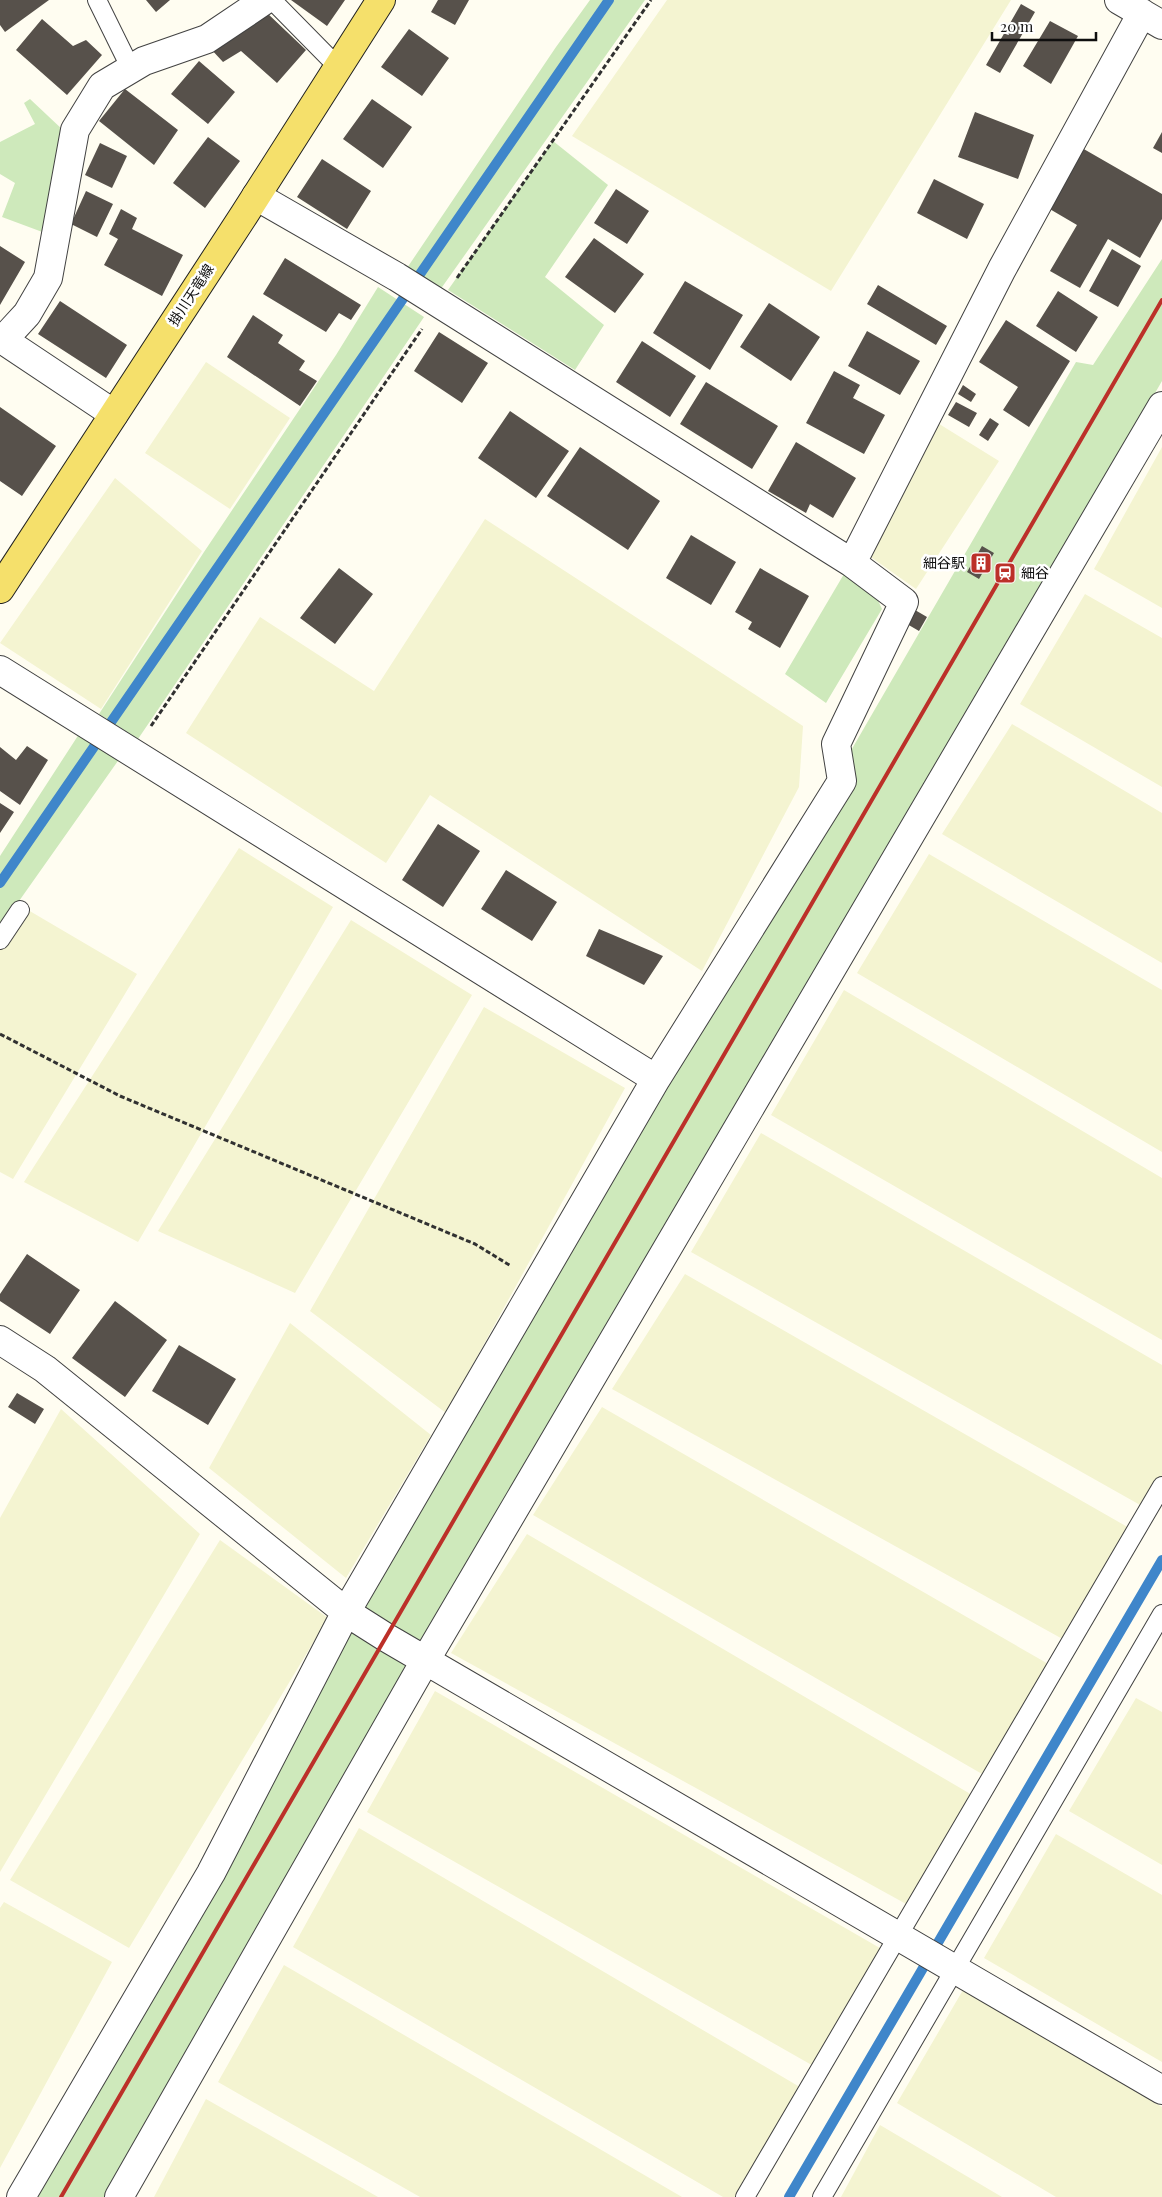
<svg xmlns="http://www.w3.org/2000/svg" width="1162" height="2197" font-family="'Playfair Display','Noto Sans JP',serif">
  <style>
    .farmland { fill: #f4f4d1 }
    .green { fill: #cee9bb }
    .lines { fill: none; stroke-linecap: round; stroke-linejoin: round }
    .stream { stroke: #3f86ca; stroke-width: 10 }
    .building { fill: #57514b }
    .service-casing { stroke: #424242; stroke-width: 20 }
    .minor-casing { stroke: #424242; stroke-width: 30 }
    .tertiary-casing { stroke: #424242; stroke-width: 30 }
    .primary-casing { stroke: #202020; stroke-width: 30 }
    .path { stroke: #313131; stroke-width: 3; stroke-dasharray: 5 2.5; stroke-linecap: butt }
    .service { stroke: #fff; stroke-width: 18 }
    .minor { stroke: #fff; stroke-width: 28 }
    .tertiary { stroke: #fff; stroke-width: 28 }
    .primary { stroke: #f5e06b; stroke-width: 28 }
    .rail { stroke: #bc3029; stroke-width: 4 }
    .labels { text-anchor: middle; stroke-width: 5; stroke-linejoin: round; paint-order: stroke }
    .street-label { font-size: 14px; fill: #0f0f0f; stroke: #fff }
    .poi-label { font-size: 14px; fill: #0f0f0f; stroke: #fff; text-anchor: end }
  </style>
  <rect width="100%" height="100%" fill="#fffdf1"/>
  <path class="farmland" d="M667,0h344l-180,291 -259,-155z
    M206,362l84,56 -60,91 -85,-56z
    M936,422l63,39 -83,128 -48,-34z
    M1162,447v161l-68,-39z
    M115,478l87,73 -101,158 -101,-66z
    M485,519l318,207 -4,61 -97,184 -272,-176 -44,68 -200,-130 74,-116 114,74z
    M1085,594l77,44v149l-142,-83z
    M1012,724l150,89v150l-220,-129z
    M239,848l94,59 -195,335 -114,-60z
    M929,854l233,136v162l-305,-179z
    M28,910l109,64 -124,205 -13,-7v-222z
    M351,920l121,75 -177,298 -137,-62z
    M844,990l318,188v162l-391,-225z
    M484,1007l141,81 -179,325 -136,-102z
    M761,1133l401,232v123l-13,22 -458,-258z
    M685,1274l453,259 -70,109 -456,-253z
    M290,1323l141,112 -85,143 -137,-110z
    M602,1407l455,262 -68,109 -456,-263z
    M61,1409l139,125 -200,338v-354z
    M527,1534l452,265 -62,111 -466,-257z
    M220,1540l108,78 -199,330 -119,-68z
    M435,1691l457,264 -68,117 -457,-260z
    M1136,1698l26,14v153l-93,-54z
    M359,1828l451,265 -62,104h-25l-430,-250z
    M1056,1834l106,61v167l-178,-104z
    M4,1902l108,60 -112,206v-260z
    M284,1965l398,232h-262l-202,-115z
    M963,1990l199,117v90h-106l-159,-94z
    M206,2099l172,98h-224z
    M880,2125l122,72h-161z"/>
  <path class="green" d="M590,0h55l-205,290 -35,-19 151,-224z
    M30,99l34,32 -19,102 -43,-16 13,-34 -15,-9v-32l35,-18 -11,-21z
    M553,141l55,44 -63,92 59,48 -29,45 -127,-80z
    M1162,259v122l-1054,1816h-83l381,-678 670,-1157 17,3z
    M378,287l46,30 -286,422 -39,-25 105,-162 132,-197z
    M844,574l29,16 9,19 -56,94 -41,-29z
    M81,731l39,27 -120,170v-72z"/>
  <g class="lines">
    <path class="stream" d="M0,883l609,-883
      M789,2197l373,-637"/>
  </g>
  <path class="building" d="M0,0h49l-44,32 -5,-7z
    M146,0h24l-14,12z
    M291,0h54l-18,26z
    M438,0h31l-14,25 -24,-13z
    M1021,4l14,8 -35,61 -14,-8z
    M266,12l40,38 -29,33 -36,-32 -18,11 -13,-14z
    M42,19l31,27 13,-6 16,15 -35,40 -51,-45z
    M1050,21l28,15 -27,48 -28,-18z
    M409,29l40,29 -27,38 -41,-29z
    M199,61l36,31 -27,32 -37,-30z
    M125,89l53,41 -24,35 -55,-44z
    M372,99l40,28 -29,41 -40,-29z
    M975,112l59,23 -16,44 -60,-22z
    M1162,132v21l-9,-5z
    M208,137l32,24 -35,47 -32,-25z
    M100,143l27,13 -15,32 -27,-13z
    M1082,148l80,46v25l-22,39 -32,-19 -28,49 -30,-17 27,-46 -29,-17z
    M322,159l49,32 -24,38 -50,-32z
    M934,179l50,25 -17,35 -50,-26z
    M616,189l33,22 -22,33 -33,-21z
    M86,191l27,13 -16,33 -26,-13z
    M121,209l16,9 -5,11 51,26 -21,41 -58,-31 14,-26 -9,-5z
    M594,238l50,36 -29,39 -50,-36z
    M0,246l25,16 -25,43z
    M1112,249l29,17 -23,41 -29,-16z
    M285,258l76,47 -10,15 -12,-7 -13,19 -63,-38z
    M685,281l58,34 -33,55 -57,-37z
    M878,285l69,41 -11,19 -69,-41z
    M1058,291l40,26 -22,35 -40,-26z
    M60,301l67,44 -21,33 -68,-44z
    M769,303l51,34 -29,44 -51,-34z
    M253,315l30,20 -5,8 27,18 -6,9 18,11 -17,25 -73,-49z
    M1006,320l64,41 -41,66 -26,-17 15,-23 -39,-25z
    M867,331l53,30 -20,34 -52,-29z
    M439,332l49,31 -26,40 -48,-32z
    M642,341l54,35 -26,41 -54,-35z
    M834,371l26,14 -7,13 32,17 -21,39 -58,-31z
    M706,382l72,44 -26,43 -72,-45z
    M963,385l13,9 -5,8 -13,-8z
    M956,402l21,11 -8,14 -21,-12z
    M0,407l56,39 -34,50 -22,-15z
    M510,411l59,40 -33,47 -58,-40z
    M990,418l9,6 -11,17 -9,-6z
    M796,442l60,36 -23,40 -23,-14 -4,9 -38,-22z
    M580,447l80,54 -32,49 -81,-54z
    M691,535l45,27 -25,43 -45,-27z
    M982,546l12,7 -15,26 -12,-7z
    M339,568l34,26 -38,50 -35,-26z
    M760,568l49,28 -29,52 -32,-19 4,-7 -17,-10z
    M915,610l12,7 -8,14 -12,-7z
    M27,746l21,14 -28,45 -20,-14v-44l16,13z
    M0,803l14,9 -14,21z
    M438,824l42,27 -37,56 -41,-27z
    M506,870l51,32 -25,39 -51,-32z
    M599,929l64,27 -19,29 -58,-29z
    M27,1254l53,36 -30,44 -50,-33v-7z
    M115,1301l52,39 -42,57 -53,-39z
    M179,1345l57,34 -28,46 -56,-34z
    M17,1393l27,16 -9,15 -27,-17z"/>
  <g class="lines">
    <g class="service-casing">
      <path id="service" d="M97,0l34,69
        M272,0l65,66
        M0,940l20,-30
        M745,2197l417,-711
        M822,2197l340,-583"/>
    </g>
    <g class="minor-casing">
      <path id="minor" d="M1119,0l43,25
        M256,196l141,81 455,286 150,-294 140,-256
        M3,340l24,-26 21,-36 27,-148 27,-44 42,-25 63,-22 58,-39
        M0,670l656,409
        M0,1340l45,29 301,243 41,26 775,452
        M21,2197l190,-324 135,-261 310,-533 186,-298 -6,-37 68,-142 -52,-39
        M119,2197l306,-536 737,-1255"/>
    </g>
    <g class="tertiary-casing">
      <path id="tertiary" d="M0,338l114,76"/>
    </g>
    <g class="primary-casing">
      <path id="primary" d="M0,589l244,-374 137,-215"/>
    </g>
    <path class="path" d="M457,278l194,-278
      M151,726l271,-397
      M0,1034l120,62 355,148 36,22"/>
    <use href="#service" class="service"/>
    <use href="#minor" class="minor"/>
    <use href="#tertiary" class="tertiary"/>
    <use href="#primary" class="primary"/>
    <path class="rail" d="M61,2197l1101,-1897"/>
  </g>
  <defs>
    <g id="building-square" transform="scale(1.125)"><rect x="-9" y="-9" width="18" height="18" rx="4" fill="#bc3029" stroke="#fff"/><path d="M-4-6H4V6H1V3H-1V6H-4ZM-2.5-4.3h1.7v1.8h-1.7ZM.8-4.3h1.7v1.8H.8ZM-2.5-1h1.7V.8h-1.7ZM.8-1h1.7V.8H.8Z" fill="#fff"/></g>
    <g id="station-square" transform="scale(1.125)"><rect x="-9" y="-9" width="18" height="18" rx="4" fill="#bc3029" stroke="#fff"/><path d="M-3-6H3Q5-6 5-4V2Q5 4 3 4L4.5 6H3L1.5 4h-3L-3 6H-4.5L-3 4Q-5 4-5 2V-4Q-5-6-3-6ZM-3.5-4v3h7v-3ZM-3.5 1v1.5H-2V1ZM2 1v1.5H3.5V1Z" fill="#fff"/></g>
  </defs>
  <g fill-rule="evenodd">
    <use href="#building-square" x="981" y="563"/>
    <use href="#station-square" x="1005" y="573"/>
  </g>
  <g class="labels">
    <g class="street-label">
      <text transform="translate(191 295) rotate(-57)" y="5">掛川天竜線</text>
    </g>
    <g class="poi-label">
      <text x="965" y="568">細谷駅</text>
      <text x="1021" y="578" text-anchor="start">細谷</text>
    </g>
  </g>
  <path d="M992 32v8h104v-8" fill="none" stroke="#0f0f0f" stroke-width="2.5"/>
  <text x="1000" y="32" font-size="15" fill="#0f0f0f" stroke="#ffffff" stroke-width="4" paint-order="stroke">20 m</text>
</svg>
